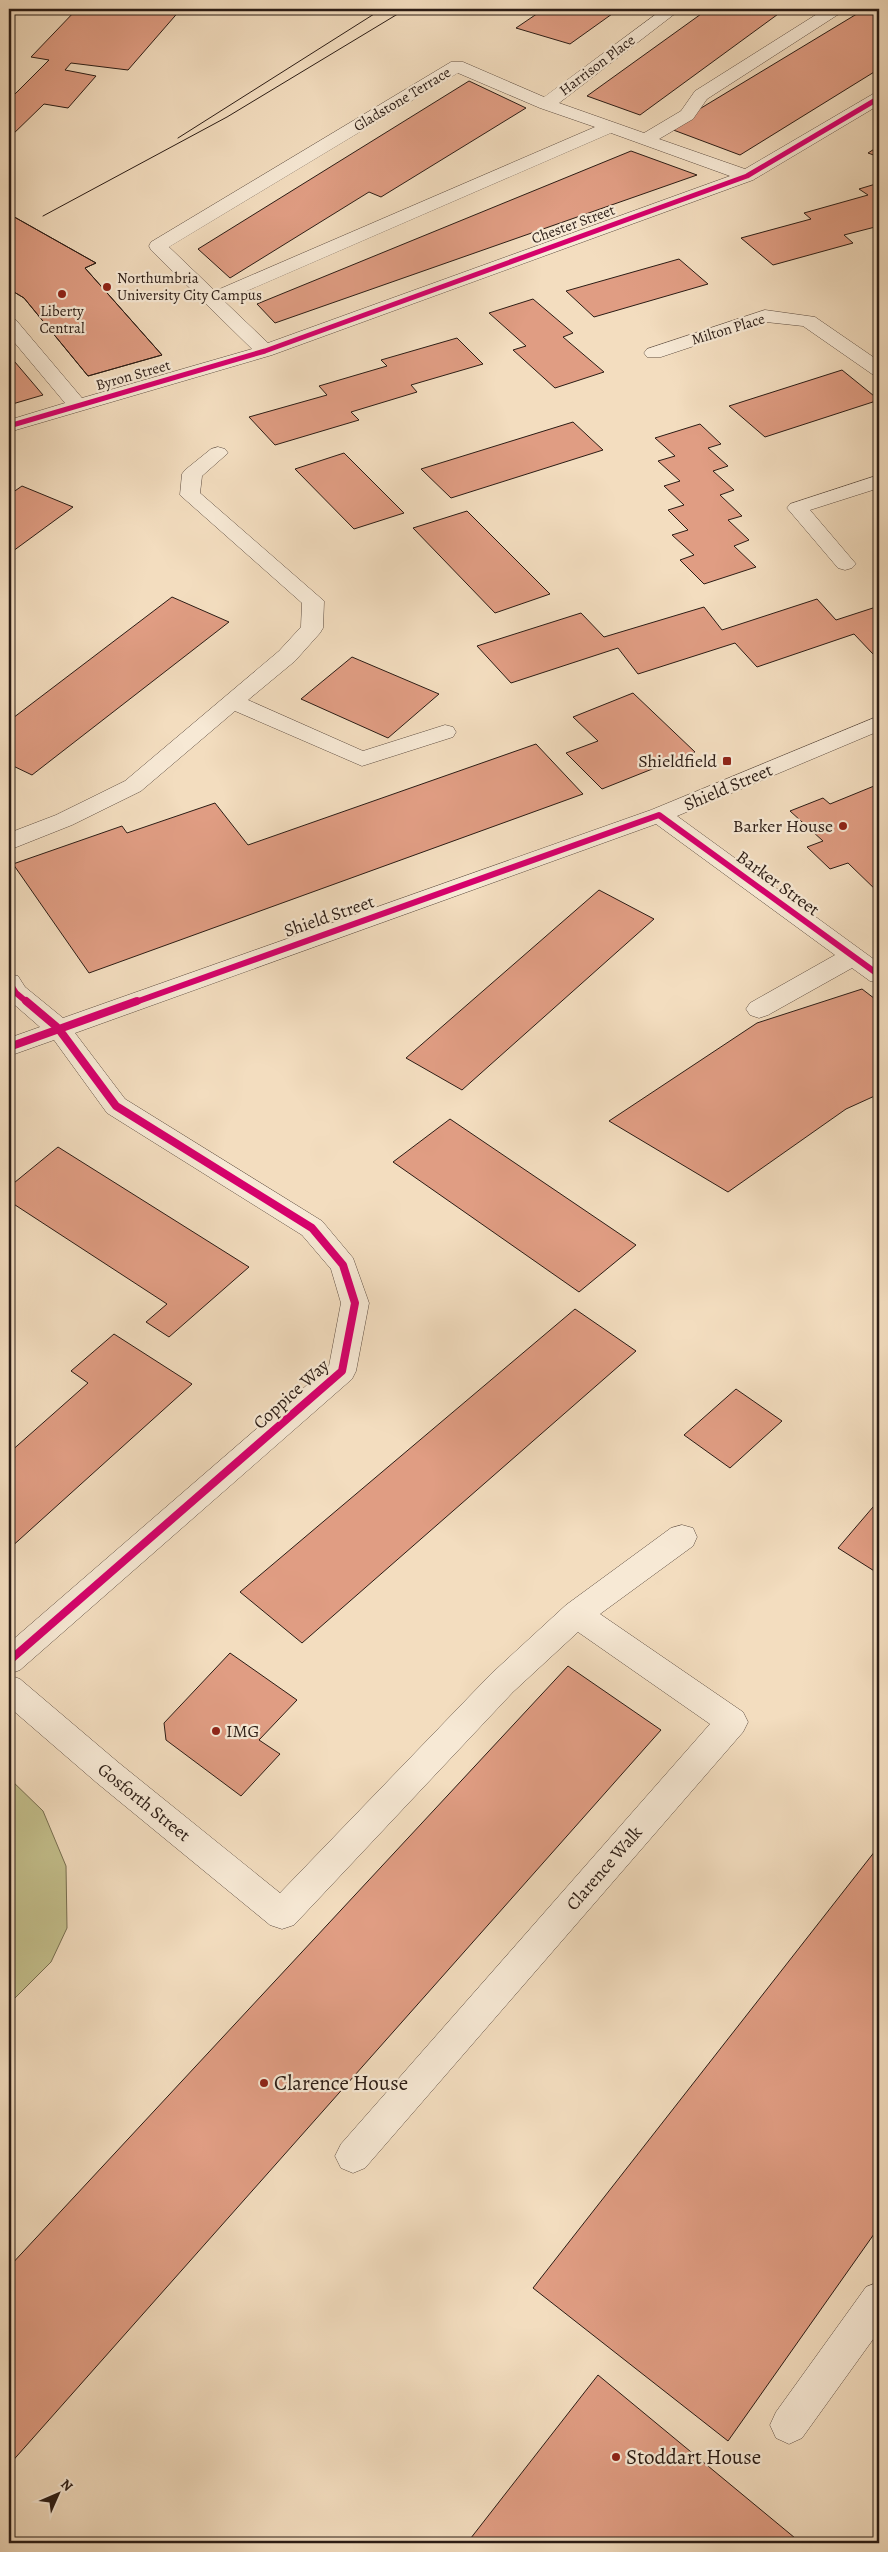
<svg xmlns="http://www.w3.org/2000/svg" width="888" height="2552" font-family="Alegreya,serif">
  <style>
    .green { fill: #c3bf8c; stroke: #776e50 }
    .building { fill: #e09d83; stroke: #2b1c15 }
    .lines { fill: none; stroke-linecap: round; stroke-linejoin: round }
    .minor-casing { stroke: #5d4c40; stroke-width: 1 }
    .minor { fill: #f7e9d5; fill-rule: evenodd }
    .tram { stroke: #2b1c15; stroke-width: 1 }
    .cycleway-far2-casing { stroke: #f7e9d5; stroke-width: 7 }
    .cycleway-far1-casing { stroke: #f7e9d5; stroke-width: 9 }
    .cycleway-casing { stroke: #f7e9d5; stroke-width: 11 }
    .cycleway-far2 { stroke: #d6006c; stroke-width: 5 }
    .cycleway-far1 { stroke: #d6006c; stroke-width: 6 }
    .cycleway { stroke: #d6006c; stroke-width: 8 }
    .poi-dot { fill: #8f2418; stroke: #f7e9d5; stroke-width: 2 }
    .labels { text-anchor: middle; stroke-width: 4.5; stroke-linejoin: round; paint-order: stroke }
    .far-street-label { font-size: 15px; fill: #2b1c15; stroke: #f7e9d5 }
    .far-poi-label { font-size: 15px; fill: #2b1c15; stroke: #f7e9d5; text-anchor: start }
    .poi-label { font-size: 18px; fill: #2b1c15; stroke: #f7e9d5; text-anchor: end }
    .street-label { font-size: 18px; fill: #2b1c15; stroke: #f7e9d5 }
    .near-poi-label { font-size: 21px; fill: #2b1c15; stroke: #f7e9d5; text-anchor: start }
  </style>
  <rect width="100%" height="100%" fill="#f3ddbf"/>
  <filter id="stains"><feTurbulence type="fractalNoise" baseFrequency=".004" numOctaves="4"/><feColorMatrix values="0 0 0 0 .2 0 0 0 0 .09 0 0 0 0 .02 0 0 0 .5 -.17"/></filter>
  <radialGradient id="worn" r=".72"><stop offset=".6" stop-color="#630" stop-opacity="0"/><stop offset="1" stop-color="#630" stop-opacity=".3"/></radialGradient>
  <path class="green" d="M9,1778l34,33 23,55 1,62 -16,34 -42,42z"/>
  <path class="building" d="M77,9h104l-53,61 -57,-7 -6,7 31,6 -28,32 -24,-4 -35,34v-38l40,-40 -18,-3z
    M544,9h75l-49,35 -54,-16z
    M708,9h77l-145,106 -53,-19z
    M865,9h14v60l-139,86 -72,-27z
    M469,81l57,27 -145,89 -12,-5 -139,86 -32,-29z
    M879,146v11l-11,-4z
    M631,151l66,24 -422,148 -18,-19z
    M879,183v43l-35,9 9,8 -80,22 -32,-27 70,-19 -7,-6 64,-18 -9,-6z
    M9,214l87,49 -11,5 77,87 -74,21 -64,-78 -15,-9z
    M9,214l87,49 -11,5 77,87 -74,21 -64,-78 -15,-9z
    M679,259l29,25 -114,33 -28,-26z
    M533,299l40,34 -10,4 41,35 -49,16 -42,-38 13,-4 -37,-33z
    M457,338l26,26 -72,21 6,7 -66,20 8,8 -84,25 -26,-28 78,-22 -8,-9 68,-20 -6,-6z
    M9,355l34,40 -34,10z
    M842,370l37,30 -114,37 -36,-31z
    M573,422l30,28 -152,48 -30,-29z
    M700,424l21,20 -13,4 20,18 -15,5 21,19 -14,5 22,21 -14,4 21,20 -15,6 22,21 -52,17 -24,-24 14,-5 -22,-20 16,-5 -20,-20 16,-5 -20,-19 16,-5 -22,-20 17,-5 -20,-18z
    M344,453l60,60 -50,16 -59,-60z
    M22,486l51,21 -64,47v-59z
    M467,511l83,83 -55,19 -82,-85z
    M172,597l57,25 -197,153 -23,-11v-43z
    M817,599l19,21 43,-14v46l-6,2 -19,-20 -97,33 -22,-24 -97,31 -20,-26 -107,35 -34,-37 104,-33 23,24 100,-30 18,23z
    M352,657l87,37 -51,44 -87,-39z
    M633,693l62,59 -93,37 -36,-36 32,-12 -25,-24z
    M536,744l47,50 -494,179 -76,-109 109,-38 5,7 88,-30 33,42z
    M879,784v109l-31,-30 -18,6 -23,-22 16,-6 -33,-30 33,-13 7,6z
    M599,890l55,29 -192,171 -56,-32z
    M862,989l17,13v92l-33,15 -118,83 -119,-71 148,-98z
    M450,1119l186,126 -57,47 -186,-130z
    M58,1147l191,120 -80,70 -23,-15 21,-18 -158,-103v-14z
    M575,1309l61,42 -334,292 -62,-51z
    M114,1334l78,50 -183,165v-96l79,-70 -17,-12z
    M736,1389l46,32 -52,47 -46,-33z
    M879,1500v74l-41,-26z
    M230,1653l67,47 -38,40 21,14 -39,42 -75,-56 -2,-17z
    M568,1666l93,64 -652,735v-198z
    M879,1846v381l-151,214 -195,-153z
    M598,2375l197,163 -4,5h-324z"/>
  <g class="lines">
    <g class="minor-casing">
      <path id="minor" d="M663,9h18l-122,94 85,30 37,-22 14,-20 130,-82h19l-2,3 -135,87 -14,20 -34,20 86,30 128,-75 6,-1v12l-126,75 -481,175 -263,77v-12l56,-17 -56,-67v-18l7,2 66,78 170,-49 -101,-99 -2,-4 2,-4 300,-180h12l81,35zM458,73l82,35 55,19 -380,164 -46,-44zM611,133l119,43 -462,167 -44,-42z
        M765,310l50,7 64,44v15l-7,-2 -69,-48 -37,-4 -105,35h-14l-3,-4 3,-4z
        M218,447l7,2 3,4 -26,23 -2,17 124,108 -1,27 -3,5 -25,28 -47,39 115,51 82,-26 8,2 3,5 -3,5 -91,29 -127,-55 -94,80 -69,34 -63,25v-17l47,-18 69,-34 154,-130 22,-24 1,-24 -122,-108 2,-21 3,-4 26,-21z
        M879,475v13l-69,22 46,54 -4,4 -7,2 -7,-2 -51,-60 3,-4z
        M879,716v15l-202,85 202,147v20l-9,-2 -18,-13 -84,47 -9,3 -9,-3 -4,-6 4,-6 85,-48 -179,-131 -581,209 50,66 197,122 31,37 16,45 -13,68 -4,8 -332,291 -11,4v-31l320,-277 12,-63 -10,-34 -29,-34 -195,-122 -53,-73 -45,16v-18l31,-11 -31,-27v-26l9,2 7,11 38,31 588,-208z
        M682,1525l11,3 4,9 -4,9 -93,68 143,98 5,10 -5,10 -378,436 -12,5 -12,-5 -6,-12 6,-12 369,-420 -132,-92 -65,60 -219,233 -12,4 -12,-4 -173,-142 -88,-76v-32l11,4 99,84 161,130 211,-219 75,-69 105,-77z
        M879,2282v49l-77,107 -13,6 -13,-6 -6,-13 6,-13 90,-125z"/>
    </g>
    <use href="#minor" class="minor"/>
    <path class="tram" d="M178,138l204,-129
      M43,216l184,-99 179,-108"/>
    <g class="cycleway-far2-casing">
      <path id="cycleway-far2" d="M9,426l256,-75 482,-175 132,-78"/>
    </g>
    <g class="cycleway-far1-casing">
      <path id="cycleway-far1" d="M9,982l7,11 12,10
        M133,1003l526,-188 220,160"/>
    </g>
    <g class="cycleway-casing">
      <path id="cycleway" d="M9,1047l128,-46
        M9,1661l333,-290 13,-68 -12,-38 -31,-37 -196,-122 -58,-78 -32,-27"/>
    </g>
    <use href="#cycleway-far2" class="cycleway-far2"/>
    <use href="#cycleway-far1" class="cycleway-far1"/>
    <use href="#cycleway" class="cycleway"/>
  </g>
  <g class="poi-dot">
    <circle cx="107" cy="287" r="5"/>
    <circle cx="62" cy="294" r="5"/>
    <rect x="722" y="756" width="10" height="10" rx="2.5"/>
    <circle cx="843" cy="826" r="5"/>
    <circle cx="216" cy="1731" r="5"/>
    <circle cx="264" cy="2083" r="5"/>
    <circle cx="616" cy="2457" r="5"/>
  </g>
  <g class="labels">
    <g class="far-street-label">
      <text transform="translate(597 65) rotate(-37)" y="5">Harrison Place</text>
      <text transform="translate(402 99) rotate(-31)" y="5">Gladstone Terrace</text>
      <text transform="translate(573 224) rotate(-20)" y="5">Chester Street</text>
      <text transform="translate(728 329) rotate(-17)" y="5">Milton Place</text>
      <text transform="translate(133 375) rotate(-16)" y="5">Byron Street</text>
    </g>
    <g class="far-poi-label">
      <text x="117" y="283">Northumbria<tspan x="117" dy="17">University City Campus</tspan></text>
      <text x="62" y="316" text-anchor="middle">Liberty<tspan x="62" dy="17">Central</tspan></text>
    </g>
    <g class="poi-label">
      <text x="717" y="767">Shieldfield</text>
      <text x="833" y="832">Barker House</text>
      <text x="226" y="1737" text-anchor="start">IMG</text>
    </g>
    <g class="street-label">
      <text transform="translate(728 787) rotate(-23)" y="6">Shield Street</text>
      <text transform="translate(778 883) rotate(36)" y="6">Barker Street</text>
      <text transform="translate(329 916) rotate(-19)" y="6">Shield Street</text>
      <text transform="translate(291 1394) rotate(-42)" y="6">Coppice Way</text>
      <text transform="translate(144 1802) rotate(39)" y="6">Gosforth Street</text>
      <text transform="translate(604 1868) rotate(-49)" y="6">Clarence Walk</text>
    </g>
    <g class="near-poi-label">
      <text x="274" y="2090">Clarence House</text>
      <text x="626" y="2464">Stoddart House</text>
    </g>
  </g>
  <rect width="888" height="2552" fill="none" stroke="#f3ddbf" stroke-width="30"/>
  <rect x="10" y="10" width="868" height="2532" fill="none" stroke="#2b1c15" stroke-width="2.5"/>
  <rect x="15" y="15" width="858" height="2522" fill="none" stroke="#2b1c15"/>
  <g transform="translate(58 2494) rotate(45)" stroke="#f7e9d5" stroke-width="4" paint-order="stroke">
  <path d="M0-4L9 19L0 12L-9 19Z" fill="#2b1c15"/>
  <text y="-8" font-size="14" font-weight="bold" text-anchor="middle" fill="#2b1c15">N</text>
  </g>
  <rect width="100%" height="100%" filter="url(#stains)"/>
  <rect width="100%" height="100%" fill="url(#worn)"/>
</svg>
